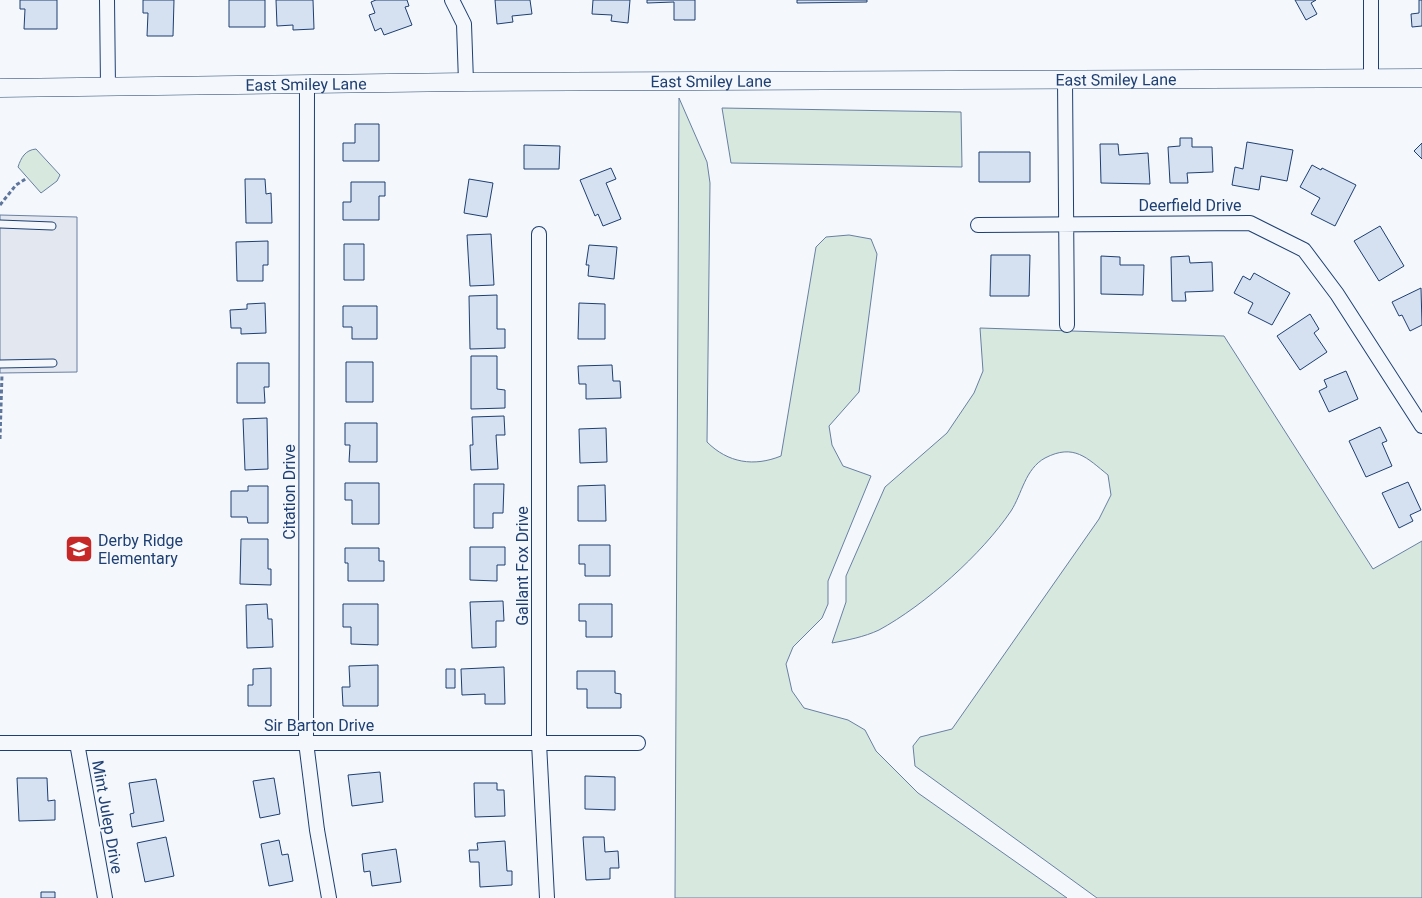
<svg xmlns="http://www.w3.org/2000/svg" width="1422" height="898" font-family="Roboto,sans-serif">
  <style>
    .green { fill: #d7e8df; stroke: #687fa3 }
    .parking { fill: #e3e8f0; stroke: #687fa3 }
    .building { fill: #d5e0f0; stroke: #1d3f73 }
    .lines { fill: none; stroke-linecap: round; stroke-linejoin: round }
    .service-casing { stroke: #1d3f73; stroke-width: 9 }
    .minor-casing { stroke: #1d3f73; stroke-width: 16 }
    .tertiary-casing { stroke: #1d3f73; stroke-width: 19 }
    .path { stroke: #5e769c; stroke-width: 3; stroke-dasharray: 4 2.5; stroke-linecap: butt }
    .service { stroke: #f4f7fb; stroke-width: 7 }
    .minor { stroke: #f4f7fb; stroke-width: 14 }
    .tertiary { stroke: #f4f7fb; stroke-width: 18 }
    .labels { text-anchor: middle; stroke-width: 4; stroke-linejoin: round; paint-order: stroke }
    .street-label { font-size: 16px; fill: #1d3f73; stroke: #f4f7fb }
    .poi-label { font-size: 16px; fill: #1d3f73; stroke: #f4f7fb; text-anchor: start }
  </style>
  <rect width="100%" height="100%" fill="#f4f7fb"/>
  <path class="green" d="M679,98l28,64 3,21 -3,259c21,21 47,25 74,14l35,-209 10,-10 23,-2 22,4 6,15 -18,138 -30,34 3,19 11,21 28,10 -43,105v23l-6,14 -29,29 -7,17 6,27 12,17 44,12 17,10 11,21 42,42 149,105h-392z
    M722,108l239,4 1,55 -231,-4z
    M36,149l24,26 -3,6 -16,12 -23,-26c3,-9 7,-17 18,-18z
    M980,328l244,8 149,233 49,-28v357h-325l-182,-132 -2,-20 7,-9 32,-8 147,-210 12,-24 -3,-20c-21,-17 -34,-32 -63,-17 -20,11 -23,36 -34,53 -29,43 -86,94 -132,119 -15,7 -31,10 -47,13l14,-41v-26l39,-89 62,-54 27,-40 9,-22z"/>
  <path class="parking" d="M0,215l77,2v155l-77,1z"/>
  <path class="building" d="M20,0h37v29h-33l1,-20h-5z
    M143,0h31l-1,36h-26l1,-23h-5z
    M229,0h36v27h-36z
    M276,0h37l1,29 -21,1v-5l-16,1z
    M376,0h31l2,6 -4,1 7,18 -28,10 -3,-7 -6,3 -6,-16 6,-2 -4,-11z
    M495,0h35l2,14 -20,2 1,6 -16,2z
    M593,0h37l-2,23 -17,-2 1,-6 -20,-1z
    M647,0h48v20h-21v-18l-27,1z
    M797,0h70v2l-70,1z
    M1295,0h21l-5,3 6,11 -11,6z
    M1419,0h3v26l-10,1 -1,-13 8,-1z
    M355,124h24v37h-36v-18h12z
    M1180,138h12v9h20l1,25 -26,1 1,10h-18l-2,-36 12,-1z
    M1247,142l46,8 -6,31 -26,-5 -2,14 -27,-5 3,-18 8,2z
    M1422,143v16l-8,-8z
    M1100,144h18l1,11 29,-2 2,31 -49,-1z
    M524,145l36,1 -1,23h-35z
    M979,152h51v30h-51z
    M1312,165l9,5 1,-2 34,17 -21,41 -24,-12 9,-16 -20,-11z
    M611,168l5,11 -10,4 15,36 -18,7 -5,-12 -3,2 -15,-36z
    M245,179h20l1,15 5,-1 1,30h-26z
    M469,179l24,4 -6,34 -23,-4z
    M351,182h34v14h-6v24h-36v-18h8z
    M1380,226l24,40 -25,15 -25,-40z
    M491,234l3,51 -24,1 -3,-51z
    M268,241v24h-5v16h-26l-1,-39z
    M344,244h20v36h-20z
    M589,245l28,2 -3,32 -26,-3 1,-11h-3z
    M991,255h39l-1,41h-39z
    M1101,256l19,1v8h24l-1,30 -42,-1z
    M1189,256l1,7 22,-1 1,29 -28,1 1,9h-14l-1,-44z
    M1254,273l36,20 -18,32 -24,-12 5,-10 -19,-10 9,-17 7,4z
    M1421,288l1,37 -12,6 -8,-16 -3,1 -7,-14z
    M497,295v34h8v19l-35,1 -1,-53z
    M265,303l1,30 -25,1v-6h-10l-1,-18 17,-1v-5z
    M579,303l26,1v35h-27z
    M343,306h34v33h-25v-12h-9z
    M1310,314l9,15 -5,4 13,19 -27,18 -23,-34z
    M471,356h26v33l8,1v18l-34,1z
    M346,362h27v40h-27z
    M237,363h32v24h-5l1,16h-28z
    M612,365l1,16h7l1,17 -35,1v-15h-7l-1,-18z
    M1346,371l12,28 -29,13 -10,-21 8,-4 -3,-7z
    M504,416l1,19h-9l2,34 -27,1 -1,-25h3l-1,-28z
    M267,418l1,51 -23,1 -2,-51z
    M345,423h32v39h-28l1,-17h-5z
    M1380,427l7,14 -5,2 10,23 -26,11 -17,-36z
    M606,428l1,34 -27,1 -1,-34z
    M1408,482l13,28 -11,5 3,6 -14,7 -17,-35z
    M345,483h34v41h-27v-24h-7z
    M474,484h30l-1,29h-10v15h-19z
    M605,485l1,36h-28v-35z
    M248,486h20v37h-20l-1,-6h-16v-26h17z
    M241,539h27v30h3v16l-31,-1z
    M579,545h31v31h-25v-12h-6z
    M470,547h35v18h-8v16l-27,-1z
    M345,548h34v13h5v20h-36v-18h-3z
    M503,601l1,20h-8v26l-24,1 -2,-46z
    M267,604l1,15h4l1,28 -26,1 -1,-43z
    M343,604h35v41l-27,-1v-17h-8z
    M579,604h33v33h-26v-16h-7z
    M378,665v41h-35l-1,-19h8l-1,-21z
    M504,667l1,37h-20v-10l-23,1 -1,-26z
    M271,668v38h-23v-21h5v-16z
    M446,669h9v19h-9z
    M577,671h38v22l6,1v14h-34v-19h-10z
    M380,772l3,30 -31,4 -4,-31z
    M585,776l30,1v33l-30,-1z
    M17,778h30l1,23 7,-1v20l-36,1z
    M274,778l6,36 -20,4 -7,-37z
    M156,779l8,42 -32,6 -2,-13 4,-1 -5,-30z
    M474,783h23v7h7l1,26 -30,1z
    M166,837l8,39 -29,6 -8,-39z
    M583,837h21l1,15 13,-1 1,17h-9v11l-24,1z
    M279,840l3,15 6,-1 5,27 -24,5 -8,-42z
    M505,841l2,30h5v14l-32,2 -1,-25h-9l-1,-12h9l-1,-7z
    M396,849l5,33 -29,4 -2,-15 -6,1 -2,-18z
    M41,892h14v6h-14z"/>
  <g class="lines">
    <g class="service-casing">
      <path id="service" d="M0,224l52,2
        M0,364l53,-1"/>
    </g>
    <g class="minor-casing">
      <path id="minor" d="M107,0l1,86
        M452,0l12,24 2,58
        M1371,78v-78
        M1065,80l2,245
        M307,84l-1,658 11,88 12,68
        M978,225l272,-2 54,27 33,44 85,132
        M539,234v509l8,155
        M0,743h638
        M77,743l28,155"/>
    </g>
    <g class="tertiary-casing">
      <g id="tertiary">
        <path id="s1" d="M0,88l466,-6 956,-4"/>
      </g>
    </g>
    <path class="path" d="M0,205l16,-20 11,-7
      M0,439l2,-65"/>
    <use href="#service" class="service"/>
    <use href="#minor" class="minor"/>
    <use href="#tertiary" class="tertiary"/>
  </g>
  <defs>
    <g id="school-square" transform="scale(1.4375)"><rect x="-9" y="-9" width="18" height="18" rx="4" fill="#c62828" stroke="#f4f7fb"/><path d="M0-5L7-2L0 1L-7-2ZM-4 1L0 2.5L4 1V4Q0 6-4 4Z" fill="#fff"/></g>
  </defs>
  <g fill-rule="evenodd">
    <use href="#school-square" x="79" y="549"/>
  </g>
  <g class="labels">
    <g class="street-label">
      <text dy="6" stroke="none"><textPath href="#s1" startOffset="1116">East Smiley Lane</textPath></text>
      <text dy="6" stroke="none"><textPath href="#s1" startOffset="711">East Smiley Lane</textPath></text>
      <text dy="6" stroke="none"><textPath href="#s1" startOffset="306">East Smiley Lane</textPath></text>
      <text x="1190" y="211">Deerfield Drive</text>
      <text transform="translate(289 492) rotate(-90)" y="6">Citation Drive</text>
      <text transform="translate(522 566) rotate(-90)" y="6">Gallant Fox Drive</text>
      <text x="319" y="731">Sir Barton Drive</text>
      <text transform="translate(108 817) rotate(80)" y="6">Mint Julep Drive</text>
    </g>
    <g class="poi-label">
      <text x="98" y="546">Derby Ridge<tspan x="98" dy="18">Elementary</tspan></text>
    </g>
  </g>
</svg>
